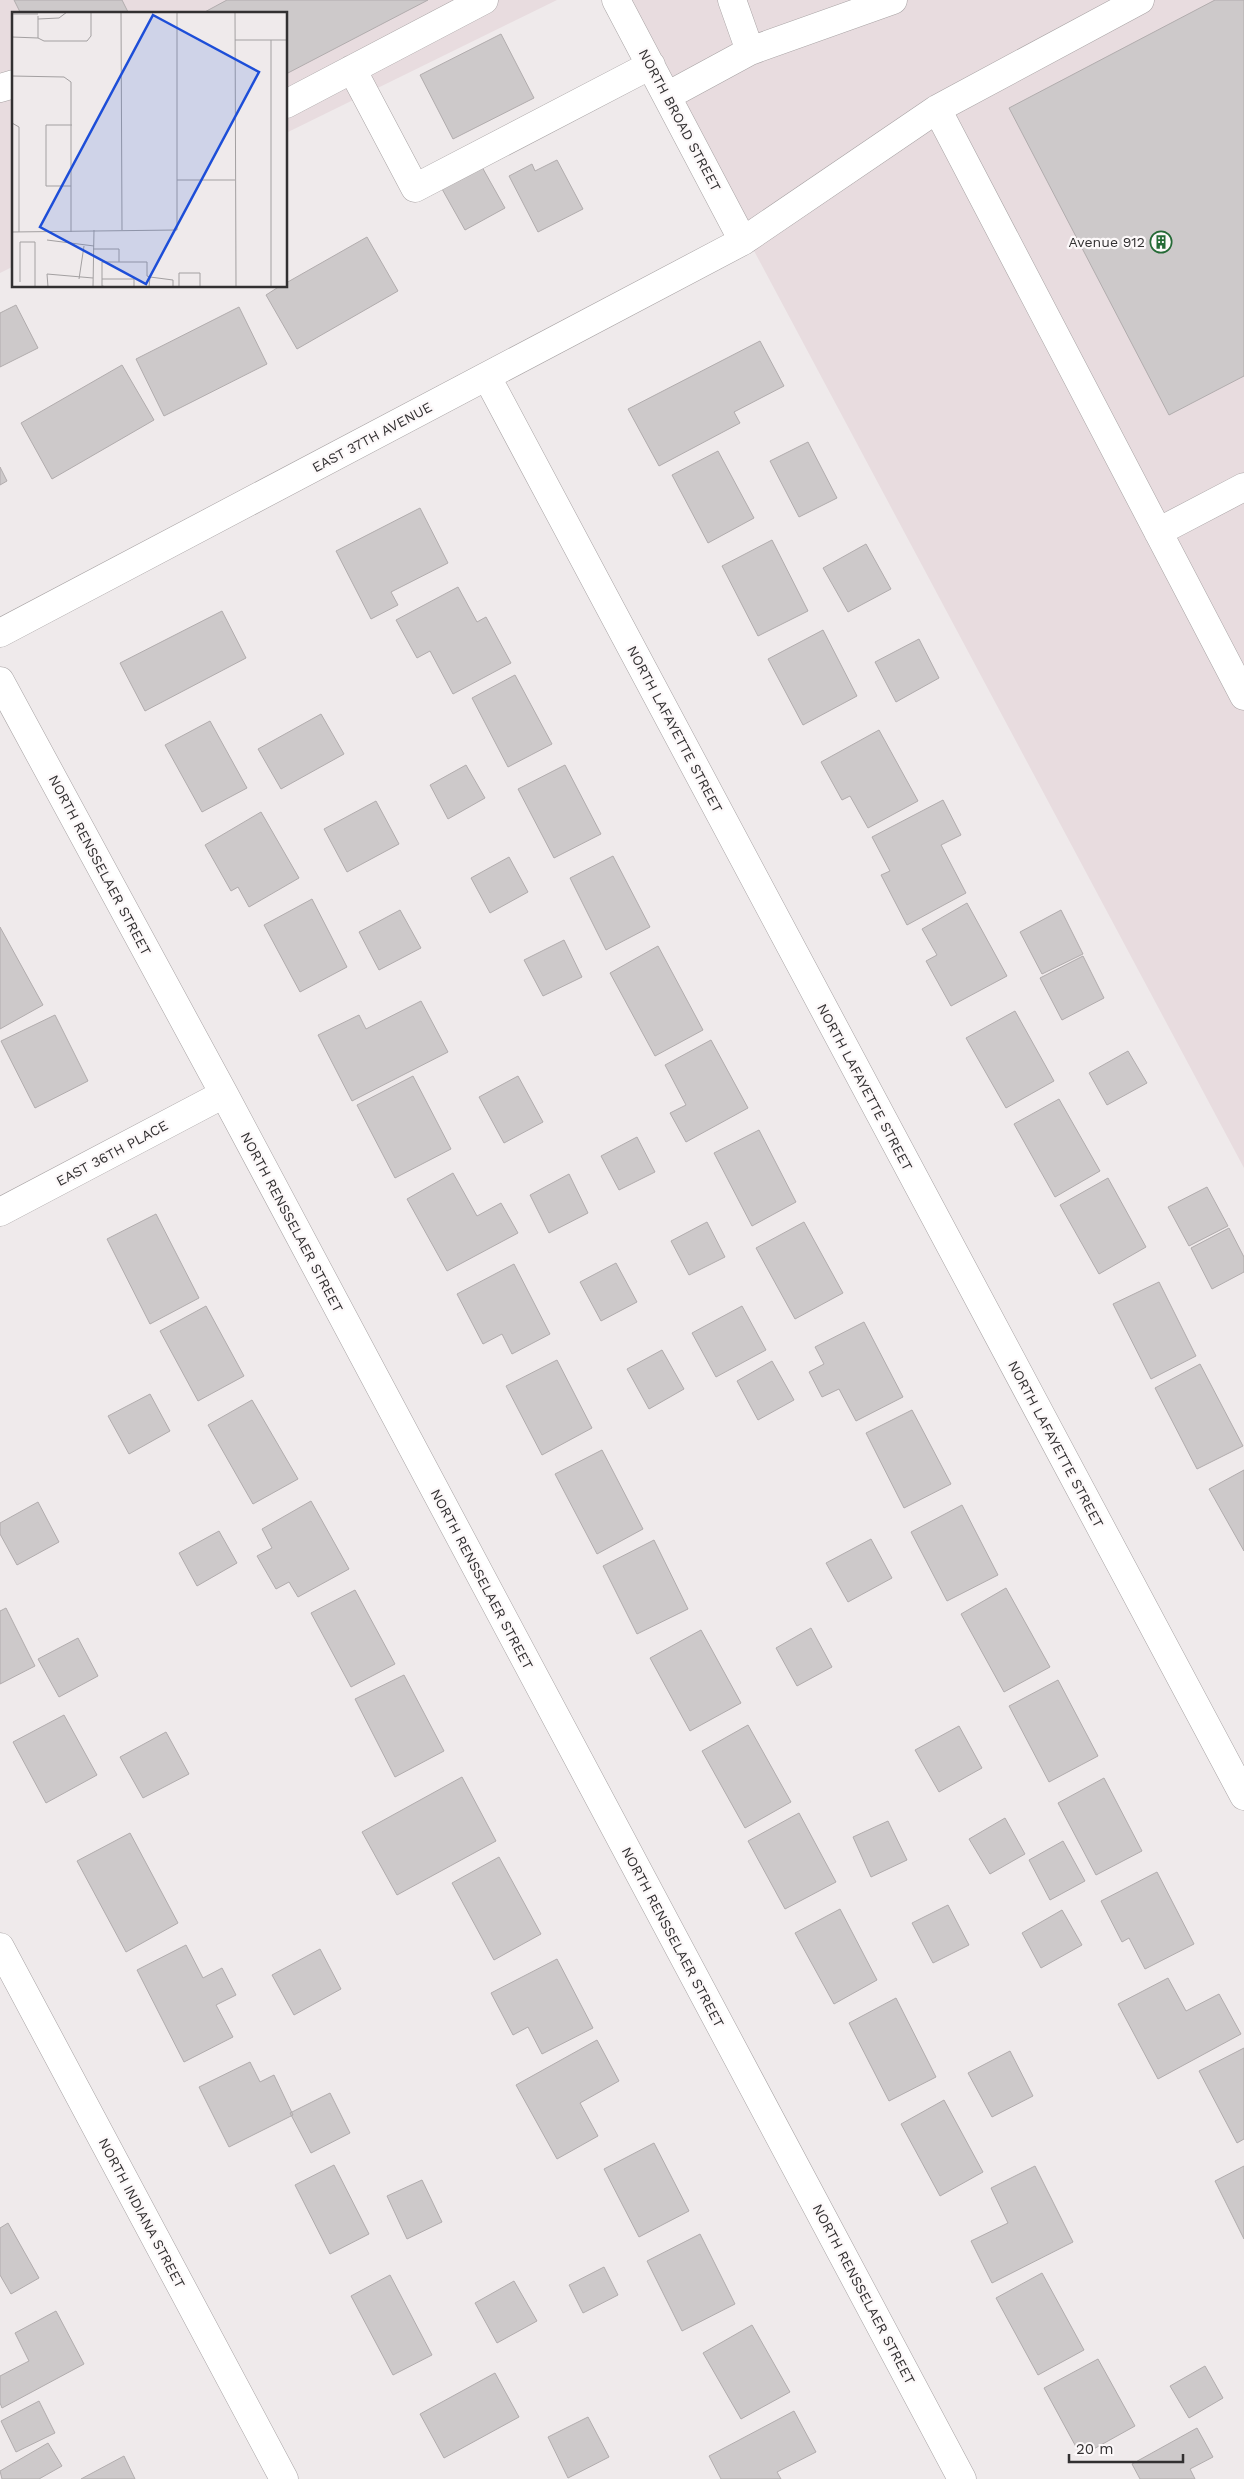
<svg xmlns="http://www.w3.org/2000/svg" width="1244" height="2479" font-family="'Work Sans',sans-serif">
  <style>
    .built { fill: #e8dcdf }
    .building { fill: #cdc9ca; stroke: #b1acad }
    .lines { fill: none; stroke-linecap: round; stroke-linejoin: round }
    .minor-casing { stroke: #a7a2a3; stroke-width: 29 }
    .minor { stroke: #fff; stroke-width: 28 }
    .labels { text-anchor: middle; stroke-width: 4.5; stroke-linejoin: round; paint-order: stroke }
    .street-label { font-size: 14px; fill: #323031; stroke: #fcf8f9 }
    .poi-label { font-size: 14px; fill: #323031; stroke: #fcf8f9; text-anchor: end }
    .inset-road { fill: none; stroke: #a3a0a1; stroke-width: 1 }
    .view { fill: #1d4ed8; fill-opacity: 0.15; stroke: #1d4ed8; stroke-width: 2.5 }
    .inset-edge { fill: none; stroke: #323031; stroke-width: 2.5 }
  </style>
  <rect width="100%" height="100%" fill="#efeaeb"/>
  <path class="built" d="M0,0h557l-271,133v-119h-272v252l-14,7z
    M620,0h624v1168z"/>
  <path class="building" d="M14,0h108l7,14h-108z
    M227,0h201l-142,74v-60h-85z
    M1215,0h29v376l-75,39 -160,-307z
    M501,34l33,64 -81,41 -33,-64z
    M557,160l26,49 -45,23 -29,-56 23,-12 3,7z
    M482,167l23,41 -40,22 -23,-41z
    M367,237l31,54 -101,58 -31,-54 14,-9h6v-3z
    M16,305l22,43 -38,19v-54z
    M239,307l28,57 -103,52 -28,-57z
    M760,341l24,45 -50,26 6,11 -81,43 -31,-57z
    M122,365l32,55 -102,59 -31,-56z
    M808,442l29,56 -38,19 -29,-56z
    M718,451l36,67 -46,25 -36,-68z
    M0,467l7,14 -7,4z
    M420,508l28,55 -57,29 7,13 -27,14 -35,-68z
    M772,540l36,71 -50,25 -36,-70z
    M866,544l25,45 -43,23 -25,-44z
    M458,587l19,35 9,-5 25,46 -58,31 -23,-43 -13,7 -21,-38z
    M222,611l24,47 -101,53 -25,-48z
    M823,630l34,66 -54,29 -35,-66z
    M919,639l20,39 -43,24 -21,-40z
    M515,675l37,69 -44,23 -36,-69z
    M321,714l23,40 -63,35 -23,-40z
    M210,721l37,67 -45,24 -37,-67z
    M879,730l39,71 -50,27 -18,-32 -8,4 -21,-38z
    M466,765l19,33 -37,21 -18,-34z
    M565,765l36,69 -47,24 -36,-69z
    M943,800l18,35 -20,10 25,48 -59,32 -26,-50 9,-4 -18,-34z
    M376,801l23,43 -52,28 -23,-43z
    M261,812l38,66 -50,29 -11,-20 -7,4 -26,-46z
    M613,856l37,71 -44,23 -36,-72z
    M509,857l19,35 -38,21 -19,-35z
    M312,899l35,68 -47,25 -36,-67z
    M967,903l40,73 -56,30 -25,-45 11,-6 -15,-26z
    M400,910l21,38 -42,22 -20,-38z
    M1061,910l22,44 -41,20 -22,-42z
    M0,927l43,78 -43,24z
    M564,940l18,37 -39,19 -19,-36z
    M658,946l45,84 -48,26 -45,-83z
    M1083,956l21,42 -42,22 -22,-42z
    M421,1001l27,51 -96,49 -34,-66 41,-20 7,14z
    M1015,1011l39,70 -48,27 -40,-70z
    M55,1015l33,66 -53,27 -34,-67z
    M711,1040l37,68 -62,34 -16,-29 16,-8 -21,-40z
    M1128,1051l19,32 -40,22 -18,-32z
    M413,1076l38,73 -56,29 -38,-73z
    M518,1076l25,46 -39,21 -25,-46z
    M1059,1099l41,72 -45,26 -41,-73z
    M759,1130l37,72 -44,24 -38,-73z
    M637,1137l18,35 -36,18 -18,-34z
    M453,1173l24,43 24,-13 17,30 -71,38 -40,-72z
    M569,1174l19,39 -39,20 -19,-38z
    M1108,1178l38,69 -47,27 -39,-69z
    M1207,1187l21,39 -39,20 -21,-39z
    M156,1214l43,84 -49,26 -43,-85z
    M707,1222l18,35 -36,18 -18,-34z
    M804,1222l39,71 -48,26 -39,-71z
    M1229,1228l15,29v15l-32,17 -21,-41z
    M616,1263l21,39 -36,19 -21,-39z
    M514,1264l36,70 -38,20 -10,-20 -19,10 -26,-50z
    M1159,1282l37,74 -45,23 -38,-75z
    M206,1306l38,70 -46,25 -38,-70z
    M742,1306l24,44 -50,27 -24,-44z
    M864,1322l39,75 -47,24 -17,-32 -17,8 -13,-25 15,-8 -9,-17z
    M662,1350l22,39 -35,20 -22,-40z
    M557,1360l35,68 -50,27 -36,-69z
    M772,1361l22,39 -36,20 -21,-39z
    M1200,1364l43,82 -46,23 -42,-81z
    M150,1394l20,37 -41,23 -21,-38z
    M252,1400l46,79 -45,25 -45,-79z
    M912,1410l39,74 -47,24 -38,-75z
    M602,1450l41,79 -46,25 -42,-80z
    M1244,1470v81l-35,-62z
    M311,1501l38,68 -51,28 -9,-15 -13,7 -19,-33 15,-8 -10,-19z
    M38,1502l21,40 -42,23 -17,-31v-11z
    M962,1505l36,70 -51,26 -36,-69z
    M219,1531l18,32 -40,23 -18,-33z
    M871,1539l21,39 -44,24 -22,-39z
    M654,1540l34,69 -51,25 -34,-68z
    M1006,1588l44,79 -46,25 -43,-78z
    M355,1590l40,74 -44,23 -40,-74z
    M6,1608l29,58 -35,18v-73z
    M811,1628l21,39 -35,19 -21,-38z
    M701,1630l40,73 -51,28 -40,-73z
    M78,1638l20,38 -39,21 -21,-38z
    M404,1675l40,76 -49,26 -40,-78z
    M1058,1680l40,76 -49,26 -40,-76z
    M64,1715l33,60 -51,28 -33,-61z
    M748,1725l43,77 -46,26 -43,-77z
    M959,1726l23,42 -43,24 -24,-42z
    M166,1732l23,42 -46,24 -23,-41z
    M462,1777l34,64 -99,54 -35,-63z
    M1104,1778l38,73 -46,24 -38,-72z
    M799,1813l37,69 -51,27 -37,-68z
    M1005,1818l20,36 -35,20 -21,-35z
    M888,1821l19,39 -36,17 -18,-40z
    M130,1833l48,90 -52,29 -49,-91z
    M1063,1841l22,40 -35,19 -21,-40z
    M499,1857l42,77 -47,26 -42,-77z
    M1157,1872l37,72 -49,25 -16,-31 -7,4 -21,-41z
    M948,1905l21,40 -36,18 -21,-40z
    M840,1909l37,71 -43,24 -39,-71z
    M1062,1910l20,35 -41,23 -19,-35z
    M186,1945l17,33 19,-10 14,27 -20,10 17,32 -49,25 -47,-92z
    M320,1949l21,40 -47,26 -22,-40z
    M557,1959l36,69 -51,26 -14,-27 -15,8 -22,-42z
    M1168,1978l18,33 33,-17 22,40 -83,45 -40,-75z
    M896,1998l40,79 -47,24 -40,-78z
    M597,2040l22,41 -39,22 18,33 -41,23 -41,-74z
    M1244,2048v91l-7,4 -38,-72z
    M1010,2051l23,45 -41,21 -24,-44z
    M250,2062l10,20 14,-7 19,40 -64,32 -30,-60z
    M330,2093l20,40 -39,20 -21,-40z
    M944,2100l39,72 -43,24 -39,-72z
    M654,2143l35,68 -50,26 -35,-68z
    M334,2165l35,69 -39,20 -35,-69z
    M1035,2166l38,76 -81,41 -21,-42 37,-18 -17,-35z
    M1244,2166v73l-29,-58z
    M422,2180l20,42 -35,17 -20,-43z
    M8,2223l31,55 -28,16 -11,-19v-47z
    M700,2234l35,70 -53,27 -35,-70z
    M604,2267l14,28 -35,18 -14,-28z
    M1042,2273l42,77 -46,25 -42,-77z
    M390,2275l42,80 -39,20 -42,-79z
    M514,2281l23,40 -40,22 -22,-40z
    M56,2311l28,53 -82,44 -2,-5v-27l29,-15 -14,-28z
    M752,2325l38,67 -49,27 -38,-66z
    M1098,2359l37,67 -54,30 -37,-68z
    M1205,2366l18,32 -34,20 -19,-32z
    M495,2373l24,44 -75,41 -24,-44z
    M39,2401l16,32 -39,19 -15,-31z
    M794,2411l22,41 -39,20 4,7h-60l-12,-23z
    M588,2417l21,40 -41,21 -20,-41z
    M1197,2428l16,29 -23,12 5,10h-55l-8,-15z
    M48,2443l14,23 -23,13h-37l-2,-8z
    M124,2456l11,23h-54z"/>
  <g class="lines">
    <g class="minor-casing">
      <path id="minor" d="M616,0l127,241
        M732,0l18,51
        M352,69l63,119 236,-123
        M0,88l14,-4
        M667,96l83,-45 143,-51
        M286,104l198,-104
        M937,109l307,587
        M487,377l757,1419
        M1158,532l86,-45
        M0,633l743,-392 194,-132 203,-109
        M0,681l224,413 738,1385
        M0,1212l224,-118
        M0,1947l284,532"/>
    </g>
    <use href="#minor" class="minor"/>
  </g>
  <defs>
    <g id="building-ring" transform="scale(1.125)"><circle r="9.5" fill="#fcf8f9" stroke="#256a36" stroke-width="1.5"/><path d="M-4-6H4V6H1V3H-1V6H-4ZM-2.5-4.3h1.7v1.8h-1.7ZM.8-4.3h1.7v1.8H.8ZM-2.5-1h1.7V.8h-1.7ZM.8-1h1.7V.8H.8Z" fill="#256a36"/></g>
  </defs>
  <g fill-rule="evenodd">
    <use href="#building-ring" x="1161" y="242"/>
  </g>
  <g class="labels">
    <g class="street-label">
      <text transform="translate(680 120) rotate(62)" y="5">NORTH BROAD STREET</text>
      <text transform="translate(372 437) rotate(-28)" y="5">EAST 37TH AVENUE</text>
      <text transform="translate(675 729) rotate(62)" y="5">NORTH LAFAYETTE STREET</text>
      <text transform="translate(100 865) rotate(62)" y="5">NORTH RENSSELAER STREET</text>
      <text transform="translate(865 1087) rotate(62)" y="5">NORTH LAFAYETTE STREET</text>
      <text transform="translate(112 1153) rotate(-28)" y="5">EAST 36TH PLACE</text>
      <text transform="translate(292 1222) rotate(62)" y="5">NORTH RENSSELAER STREET</text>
      <text transform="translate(1056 1444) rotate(62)" y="5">NORTH LAFAYETTE STREET</text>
      <text transform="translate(482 1579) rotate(62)" y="5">NORTH RENSSELAER STREET</text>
      <text transform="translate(673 1937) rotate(62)" y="5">NORTH RENSSELAER STREET</text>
      <text transform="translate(142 2213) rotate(62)" y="5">NORTH INDIANA STREET</text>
      <text transform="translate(864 2294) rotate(62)" y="5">NORTH RENSSELAER STREET</text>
    </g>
    <g class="poi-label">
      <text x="1145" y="247">Avenue 912</text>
    </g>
  </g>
  <g transform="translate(12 12)">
    <rect width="275" height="275" fill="#efeaeb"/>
    <path class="inset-road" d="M109,0l1,218M223,0l1,275M0,2h26M26,7l21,-1 8,-6M0,25l26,1M26,26l6,3h43l4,-5v-24M26,26v-22M223,28h52M259,28v247M0,64l52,1 7,5v150M0,111l7,4v105M165,168h58M59,174h-25v-61h26M0,220l165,-2v-218M35,228l47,6M81,237h26v13M0,247v22M67,267l5,-33M90,267h32v8M8,270v-40h15v45M36,275l-1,-13 46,4M81,275l1,-57M95,275l-5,-1v-24h45v14l3,1M137,275l1,-10 23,3v7M167,275v-14h21v14"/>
    <path class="view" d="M141,3l106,57 -113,212 -106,-57z"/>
    <rect width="275" height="275" class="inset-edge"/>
  </g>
  <path d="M1069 2454v8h114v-8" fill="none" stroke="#323031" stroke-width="2.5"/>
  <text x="1076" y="2454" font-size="15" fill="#323031" stroke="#fcf8f9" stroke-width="4" paint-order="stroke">20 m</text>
</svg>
